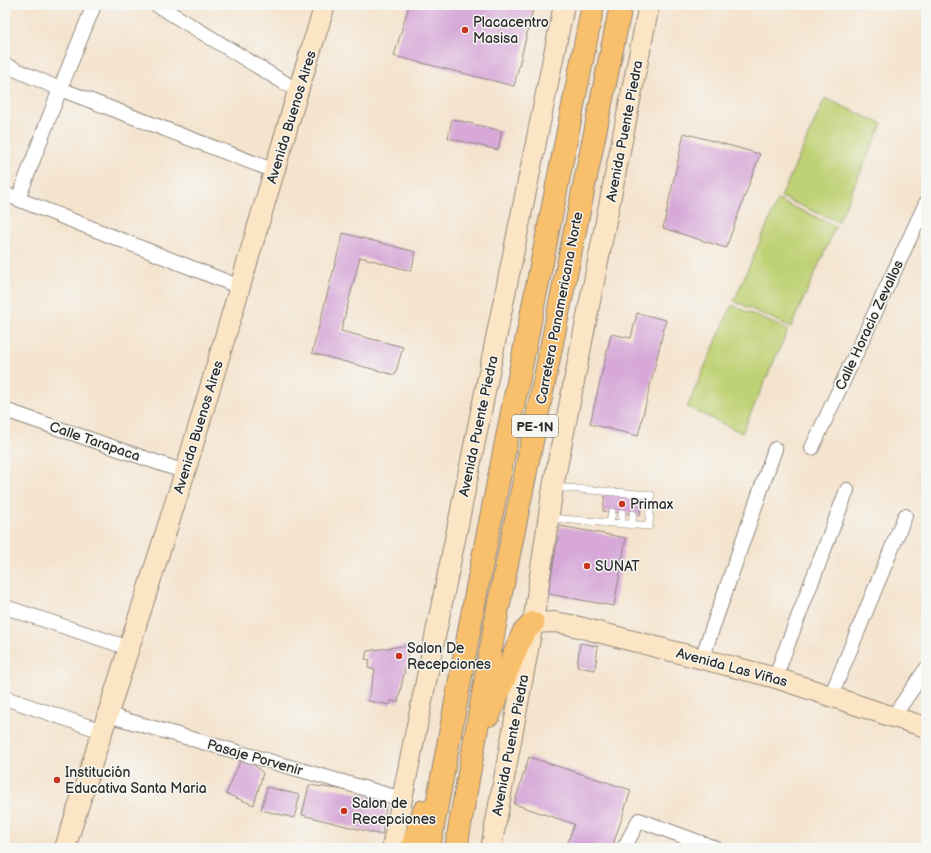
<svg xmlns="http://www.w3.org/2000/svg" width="931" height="853" font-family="'Balsamiq Sans',sans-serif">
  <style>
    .green { fill: #bfd174; stroke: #757e50 }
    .building { fill: #d7a8d8 }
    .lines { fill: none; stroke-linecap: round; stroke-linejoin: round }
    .lane-casing { stroke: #90877c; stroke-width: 8 }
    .street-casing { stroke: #90877c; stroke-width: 16 }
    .secondary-casing { stroke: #90877c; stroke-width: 22 }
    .highway-casing { stroke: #90877c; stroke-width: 24 }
    .lane { stroke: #fff; stroke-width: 7 }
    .street { stroke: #fff; stroke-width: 14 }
    .secondary { stroke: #fce5c4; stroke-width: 20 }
    .highway { stroke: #f8bf6c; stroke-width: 22 }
    .poi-dot { fill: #c8321e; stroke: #f6f6f2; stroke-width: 1.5 }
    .labels { text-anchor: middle; stroke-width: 3; stroke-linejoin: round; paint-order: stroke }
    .shield { fill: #f6f6f2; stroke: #686867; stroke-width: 1 }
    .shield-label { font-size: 13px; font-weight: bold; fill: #2b2b2b }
    .poi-label { font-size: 14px; fill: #2b2b2b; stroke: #f6f6f2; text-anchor: start }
    .street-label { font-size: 14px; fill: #2b2b2b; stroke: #f6f6f2 }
  </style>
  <rect width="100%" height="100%" fill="#f6f6f2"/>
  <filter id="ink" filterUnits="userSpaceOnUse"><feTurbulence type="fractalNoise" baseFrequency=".025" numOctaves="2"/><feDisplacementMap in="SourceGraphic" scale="8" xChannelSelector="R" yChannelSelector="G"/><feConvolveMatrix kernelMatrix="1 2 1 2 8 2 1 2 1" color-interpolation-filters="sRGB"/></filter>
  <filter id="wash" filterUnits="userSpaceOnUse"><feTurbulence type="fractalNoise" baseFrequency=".012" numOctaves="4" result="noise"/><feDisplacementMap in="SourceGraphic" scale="16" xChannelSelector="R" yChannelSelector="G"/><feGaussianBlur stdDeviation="0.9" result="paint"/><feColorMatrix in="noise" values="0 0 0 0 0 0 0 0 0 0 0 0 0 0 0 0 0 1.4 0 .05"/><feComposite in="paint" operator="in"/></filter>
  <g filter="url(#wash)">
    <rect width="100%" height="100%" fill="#f4e3cd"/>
    <path class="green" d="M825,98l57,26 -44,98 -57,-25z
      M778,200l58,26 -45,101 -57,-26z
      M732,305l56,25 -46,103 -55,-26z"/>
    <g id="blocks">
      <path class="building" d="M409,5h125l-20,81 -120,-30z
        M452,119l50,12 -4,19 -50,-12z
        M684,133l76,21 -34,94 -63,-20z
        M343,233l73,19 -5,19 -51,-14 -19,74 62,16 -8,28 -83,-22z
        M637,313l29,7 -28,116 -48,-12 21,-90 20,4z
        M605,494l37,3 -2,18 -37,-4z
        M560,526l66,12 -12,68 -66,-12z
        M580,643l18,3 -3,24 -18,-3z
        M410,645l-12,57 -7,-1 -1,4 -22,-4 7,-31 -7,-2 2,-8 -5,-1 2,-8z
        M926,696v15l-3,-10z
        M529,757l102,33 -19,58h-35l-10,-3 7,-21 -60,-20z
        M241,759l12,5 10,9 -9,32 -28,-11z
        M309,785l37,5 36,10 4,6 -4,29 -80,-20z
        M267,787l33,8 -6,23 -33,-8z"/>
    </g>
  </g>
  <g filter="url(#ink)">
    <use href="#blocks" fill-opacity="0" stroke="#90877c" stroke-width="1"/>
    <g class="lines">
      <g class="lane-casing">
        <path id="lane" d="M549,518l100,8 2,-31 -97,-8
          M610,523l2,-11
          M622,524v-11
          M632,525l1,-11"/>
      </g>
      <g class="street-casing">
        <path id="street" d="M157,5l141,86
          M5,65l55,24 215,82
          M5,194l235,93
          M18,199l42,-110 34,-84
          M5,410l180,62
          M812,448l114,-245
          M5,607l124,41
          M702,658l73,-209
          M776,678l6,-19 65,-169
          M831,696l74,-180
          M5,698l97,33
          M108,715l294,84
          M893,717l33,-48
          M624,848l15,-28 76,28"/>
      </g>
      <g class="secondary-casing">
        <path id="secondary" d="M533,623l22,-1 16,3 205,53 117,39 33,10
          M65,848l120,-376 113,-381 27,-86
          M392,848l172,-843
          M491,848l42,-225 20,-136 96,-482"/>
      </g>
      <g class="highway-casing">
        <path id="highway" d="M489,715l34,-82 10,-10
          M412,848l12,-37
          M429,848l48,-260 116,-583
          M456,848l42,-240 123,-603"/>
      </g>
      <use href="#lane" class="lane"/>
      <use href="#street" class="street"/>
      <use href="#secondary" class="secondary"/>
      <use href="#highway" class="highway"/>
    </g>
  </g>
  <g class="poi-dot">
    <circle cx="465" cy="30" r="4"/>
    <circle cx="622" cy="504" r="4"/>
    <circle cx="587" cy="566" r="4"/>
    <circle cx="399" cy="656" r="4"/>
    <circle cx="57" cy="780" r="4"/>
    <circle cx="344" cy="811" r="4"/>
  </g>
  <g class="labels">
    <rect class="shield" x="512" y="415" width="46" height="22" rx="3"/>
    <g class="shield-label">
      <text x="535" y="431">PE-1N</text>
    </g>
    <g class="poi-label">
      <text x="473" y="27">Placacentro<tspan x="473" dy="16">Masisa</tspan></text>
      <text x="630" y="509">Primax</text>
      <text x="595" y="571">SUNAT</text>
      <text x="407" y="653">Salon De<tspan x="407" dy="16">Recepciones</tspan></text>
      <text x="65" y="777">Institución<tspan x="65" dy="16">Educativa Santa Maria</tspan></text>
      <text x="352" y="808">Salon de<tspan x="352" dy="16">Recepciones</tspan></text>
    </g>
    <g class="street-label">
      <text transform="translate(291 117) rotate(-73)" y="5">Avenida Buenos Aires</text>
      <text transform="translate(624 131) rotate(-79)" y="5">Avenida Puente Piedra</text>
      <text transform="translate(559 308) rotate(-79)" y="5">Carretera Panamericana Norte</text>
      <text transform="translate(869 325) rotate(-65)" y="5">Calle Horacio Zevallos</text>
      <text transform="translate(478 426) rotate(-78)" y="5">Avenida Puente Piedra</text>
      <text transform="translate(198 427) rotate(-73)" y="5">Avenida Buenos Aires</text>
      <text transform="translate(95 441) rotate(19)" y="5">Calle Tarapaca</text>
      <text transform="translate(732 667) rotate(15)" y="5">Avenida Las Viñas</text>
      <text transform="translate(510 745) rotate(-79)" y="5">Avenida Puente Piedra</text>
      <text transform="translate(255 757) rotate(16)" y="5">Pasaje Porvenir</text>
    </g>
  </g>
  <rect width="931" height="853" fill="none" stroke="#f6f6f2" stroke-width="20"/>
</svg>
